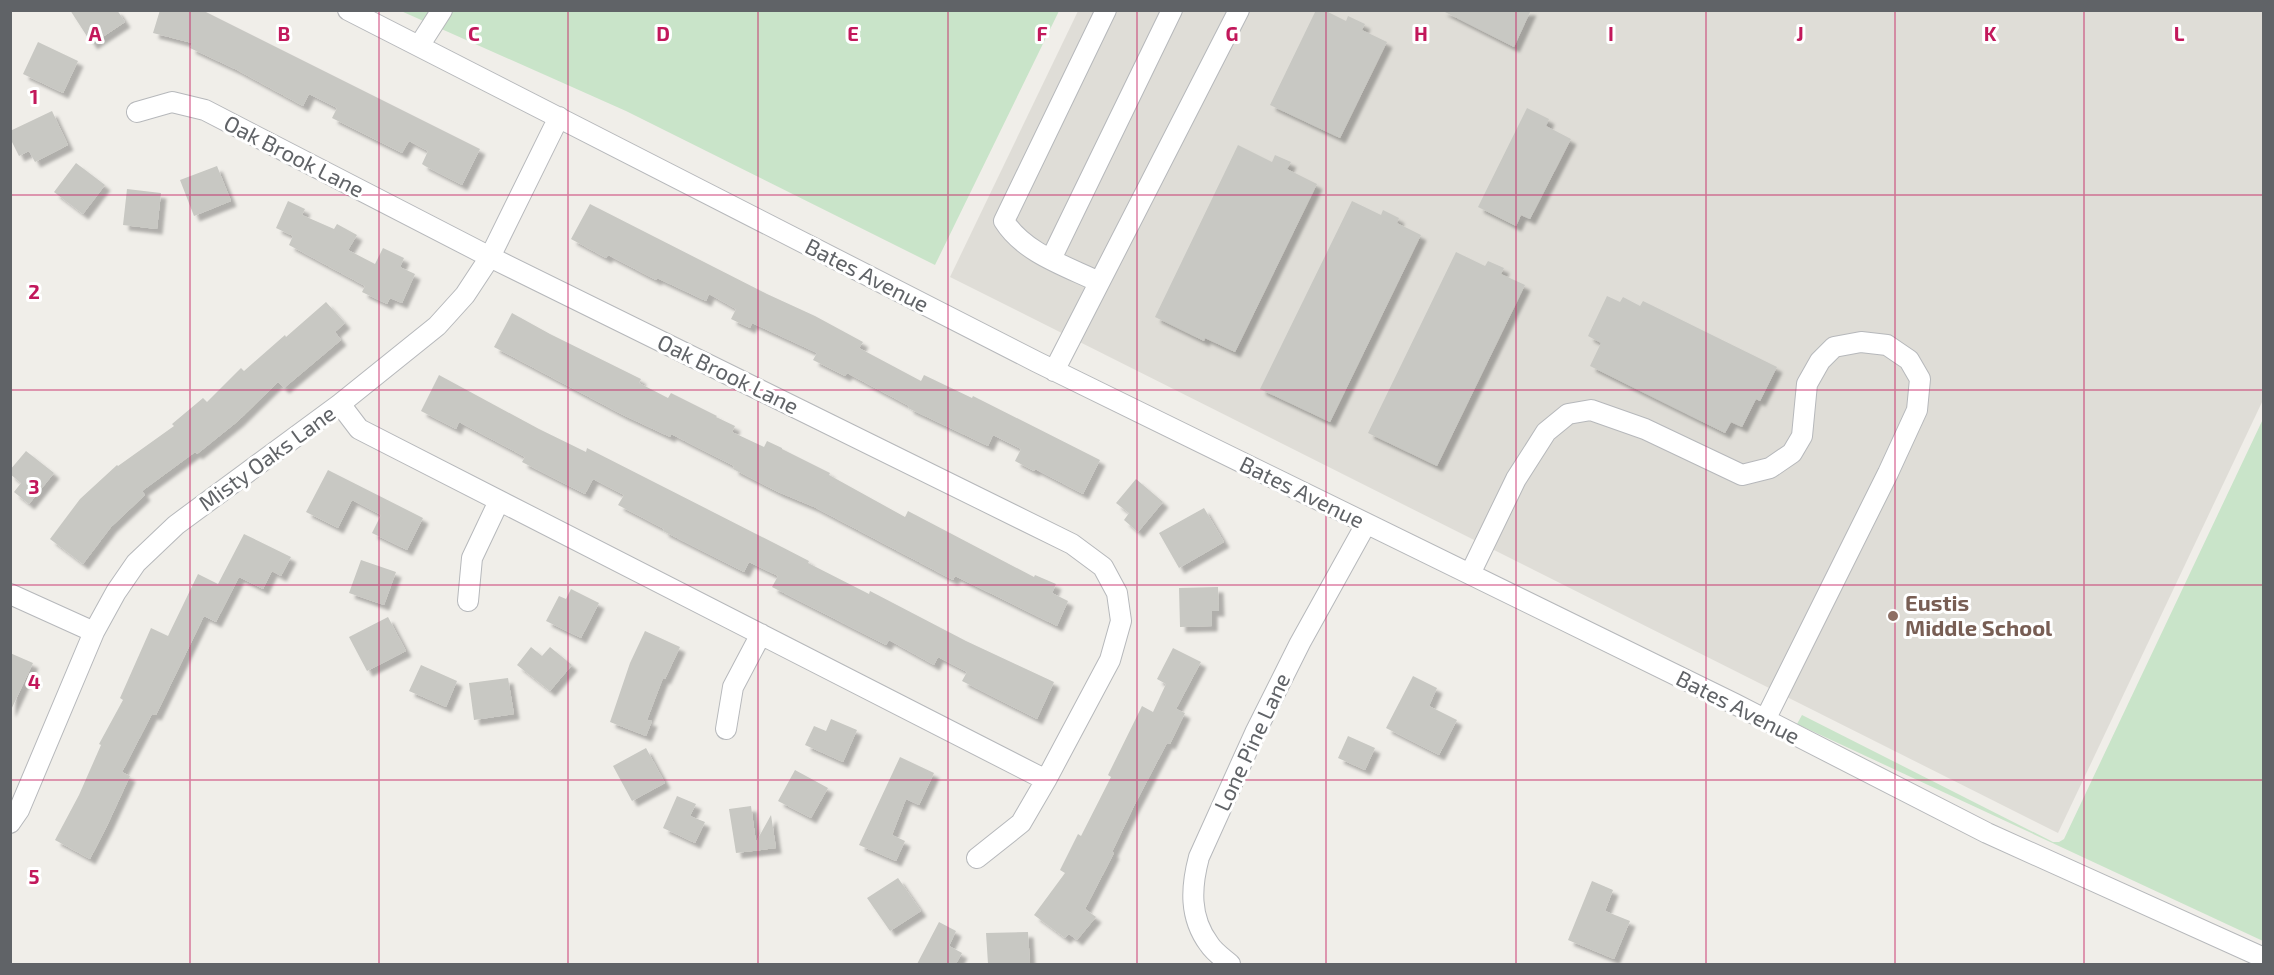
<svg xmlns="http://www.w3.org/2000/svg" width="2274" height="975" font-family="'Exo 2',sans-serif">
  <style>
    .education { fill: #dfddd7 }
    .green { fill: #c9e4c9 }
    .building { fill: #c8c8c3; filter: url(#shadow) }
    .lines { fill: none; stroke-linecap: round; stroke-linejoin: round }
    .minor-casing { stroke: #b6b8bb; stroke-width: 22 }
    .minor { stroke: #fff; stroke-width: 20 }
    .grid { fill: none; stroke: #c2185b; stroke-width: 1.5; stroke-opacity: 0.55 }
    .education-dot { fill: #8d6e63; stroke: #fff; stroke-width: 2 }
    .labels { text-anchor: middle; stroke-width: 6; stroke-linejoin: round; paint-order: stroke }
    .street-label { font-size: 22px; fill: #606367; stroke: #fff }
    .education-label { font-size: 22px; font-weight: bold; fill: #785e54; stroke: #fff; text-anchor: start }
    .grid-label { font-size: 20px; text-anchor: middle; font-weight: bold; fill: #c2185b; stroke: #fff; stroke-width: 6; stroke-linejoin: round; paint-order: stroke }
  </style>
  <defs>
    <filter id="shadow"><feDropShadow dx="5.5" dy="5.5" stdDeviation="1.5" flood-color="#0004"/></filter>
  </defs>
  <rect width="100%" height="100%" fill="#f0eee9"/>
  <path class="education" d="M1078,11h1185v389l-205,433 -1108,-556z"/>
  <path class="green" d="M401,11h658l-124,254 -309,-154z
    M2263,419v522l-466,-217 5,-9 251,127h6l5,-3z"/>
  <path class="building" d="M70,10h47l8,12 -33,22z
    M160,10h42l278,139 -18,36 -37,-19 -3,-2 6,-13 -19,-10 -7,12 -70,-35 5,-10 -28,-14 -6,12 -66,-36 -47,-22 2,-5 -39,-10z
    M1316,10h8l22,11 2,-5 17,8 -3,6 25,12 -47,96 -70,-33z
    M1441,10h90l-17,37z
    M38,42l40,19 -15,32 -40,-19z
    M1527,108l22,11 -3,7 25,13 -41,80 -9,-4 -5,11 -38,-19z
    M52,111l16,34 -33,17 -6,-11 -10,5 -9,-18v-7z
    M1238,145l34,17 3,-7 16,7 -4,7 30,15 -82,168 -30,-14 -1,3 -49,-24z
    M76,163l29,22 -22,29 -29,-22z
    M217,166l14,35 -37,15 -14,-36z
    M127,189l34,4 -4,36 -34,-4z
    M288,201l17,8 -3,6 32,14 3,-5 20,11 -9,15 27,14 8,-16 21,10 -4,9 15,7 -13,29 -12,-5 -3,6 -25,-12 3,-6 -76,-41 4,-9 -17,-8z
    M1352,201l29,14 2,-5 16,8 -2,5 24,12 -91,187 -70,-33z
    M590,204l177,90 48,22 48,26 -4,6 62,33 3,-6 48,23 1,-2 127,64 -17,34 -48,-25 -1,2 -19,-10 6,-12 -28,-14 -5,11 -80,-38 1,-2 -62,-33 -2,3 -32,-16 4,-7 -65,-30 -2,5 -19,-9 5,-10 -27,-15 -3,7 -49,-23 -1,2 -48,-25 -2,3 -35,-19z
    M1456,252l29,14 3,-5 16,7 -3,6 24,11 -88,181 -69,-33z
    M1607,296l13,6 3,-5 17,9 3,-5 134,66 -17,34 -4,-2 -14,28 -11,-5 -6,11 -135,-67 11,-23 -13,-7z
    M326,302l19,21 -10,9 6,8 -57,48 -6,-6 -40,39 -41,33 -2,-2 -53,39 3,4 -34,32 -28,37 -33,-25 30,-40 37,-34 1,1 56,-40 -2,-2 31,-26 4,4 34,-34 3,3 41,-36 1,2z
    M512,313l38,21 91,45 -2,4 29,15 3,-5 46,23 -1,1 19,9 -3,6 32,15 3,-6 15,7v1l48,24 -1,2 76,42 3,-6 126,66 1,-2 21,9 -4,9 16,8 -11,25 -102,-50 -2,4 -139,-73 -36,-15 -45,-23 1,-3 -63,-32 -1,3 -47,-22 -129,-68z
    M439,375l100,54 47,23 1,-4 191,97 31,16 -1,2 61,31 1,-3 96,50 88,41 -17,37 -75,-38 5,-9 -29,-15 -4,8 -45,-25 -3,5 -114,-58 6,-11 -29,-14 -5,10 -81,-41 1,-2 -46,-24 6,-10 -31,-16 -8,15 -63,-32 3,-5 -66,-35 -3,7 -35,-18z
    M26,451l28,22 -25,31 -15,-12 7,-9 -11,-9v-4z
    M328,470l95,48 -16,32 -35,-17 9,-18 -29,-15 -14,28 -32,-16z
    M1136,479l27,23 -25,30 -14,-12 5,-7 -13,-10z
    M1204,508l20,34 -45,26 -20,-35z
    M244,534l47,23 -10,19 -9,-5 -9,18 -24,-12 -23,45 -12,-6 -48,99 -4,-1 -30,58 8,4 -23,50 -17,33 -35,-19 24,-45 22,-50 -2,-1 24,-44 -3,-2 31,-70 17,8 30,-62 20,10z
    M361,560l35,12 -12,33 -35,-12z
    M1218,587l1,24h-7v15l-32,1 -1,-39z
    M571,589l28,14 -18,35 -35,-17 13,-25 7,3z
    M388,617l18,34 -39,20 -18,-34z
    M645,631l35,16 -15,32 -2,-1 -16,42 5,1 -6,15 -36,-14 20,-59z
    M531,647l11,9 8,-9 22,18 -22,26 -33,-26z
    M1173,648l28,14 -25,47 9,4 -15,31 -3,-1 -33,63 -22,46 2,1 -29,56 11,8 -19,23 -8,-6 -4,4 -31,-23 31,-42 -5,-3 18,-36 3,2 30,-59 -3,-2 34,-69 11,6 13,-28 -9,-5z
    M10,653l23,10 -23,49z
    M421,665l36,16 -11,26 -37,-16z
    M1413,676l24,12 -8,18 28,14 -18,35 -53,-27z
    M508,678l6,36 -40,6 -5,-37z
    M831,719l26,11 -14,32 -38,-17 9,-19 12,5z
    M1348,736l27,12 -10,22 -27,-12z
    M646,748l19,35 -33,18 -19,-35z
    M900,757l34,16 -15,32 -13,-6 -14,36 13,6 -9,20 -37,-16z
    M795,770l33,18 -17,30 -33,-17z
    M677,796l19,8 -6,12 15,6 -10,21 -32,-15z
    M751,806l5,36 15,-27 5,33 -40,5 -7,-44z
    M898,878l23,33 -31,20 -23,-33z
    M1592,881l21,9 -8,21 25,10 -16,38 -46,-19z
    M939,922l17,9 -7,15 13,7 -6,11h-39z
    M1028,932l2,32h-42l-2,-31z"/>
  <g class="lines">
    <g class="minor-casing">
      <path id="minor" d="M348,10l689,352 698,342 252,129 277,125
        M419,46l23,-36
        M137,112l35,-10 33,8 285,147 582,287 31,23 14,26 4,28 -11,39 -64,120 -25,43 -44,35
        M1051,259l121,-249
        M1099,282c-33,-16 -75,-29 -95,-61l102,-211
        M1054,371l185,-361
        M340,404l19,25 687,351
        M1470,574l46,-95 30,-47 22,-18 23,-4 54,19 97,46 28,-7 22,-15 10,-17 5,-52 13,-23 14,-14 27,-5 26,3 22,15 11,19 -3,31 -29,63 -123,247
        M10,594l84,38
        M468,601l4,-43 27,-57
        M726,729l7,-42 28,-53
        M10,823l9,-13 75,-178 22,-40 20,-29 40,-38 164,-121 97,-78 28,-31 25,-38 69,-140
        M1230,964c-7,-6 -16,-12 -21,-20 -20,-27 -18,-57 -10,-87l56,-124 45,-90 66,-119"/>
    </g>
    <use href="#minor" class="minor"/>
  </g>
  <path class="grid" d="M190,10v954M379,10v954M568,10v954M758,10v954M948,10v954M1137,10v954M1326,10v954M1516,10v954M1706,10v954M1895,10v954M2084,10v954M10,195h2254M10,390h2254M10,585h2254M10,780h2254"/>
  <circle class="education-dot" cx="1893" cy="616" r="6"/>
  <g class="labels">
    <g class="street-label">
      <text transform="translate(294 156) rotate(27)" y="8">Oak Brook Lane</text>
      <text transform="translate(867 275) rotate(27)" y="8">Bates Avenue</text>
      <text transform="translate(728 374) rotate(26)" y="8">Oak Brook Lane</text>
      <text transform="translate(267 458) rotate(-36)" y="8">Misty Oaks Lane</text>
      <text transform="translate(1302 492) rotate(26)" y="8">Bates Avenue</text>
      <text transform="translate(1738 707) rotate(27)" y="8">Bates Avenue</text>
      <text transform="translate(1252 742) rotate(-65)" y="8">Lone Pine Lane</text>
    </g>
    <g class="education-label">
      <text x="1905" y="611">Eustis<tspan x="1905" dy="25">Middle School</tspan></text>
    </g>
  </g>
  <g class="grid-label">
    <text x="95" y="41">A</text>
    <text x="284" y="41">B</text>
    <text x="474" y="41">C</text>
    <text x="663" y="41">D</text>
    <text x="853" y="41">E</text>
    <text x="1042" y="41">F</text>
    <text x="1232" y="41">G</text>
    <text x="1421" y="41">H</text>
    <text x="1611" y="41">I</text>
    <text x="1800" y="41">J</text>
    <text x="1990" y="41">K</text>
    <text x="2179" y="41">L</text>
    <text x="34" y="104">1</text>
    <text x="34" y="299">2</text>
    <text x="34" y="494">3</text>
    <text x="34" y="689">4</text>
    <text x="34" y="884">5</text>
  </g>
  <rect width="2274" height="975" fill="none" stroke="#606367" stroke-width="24"/>
</svg>
